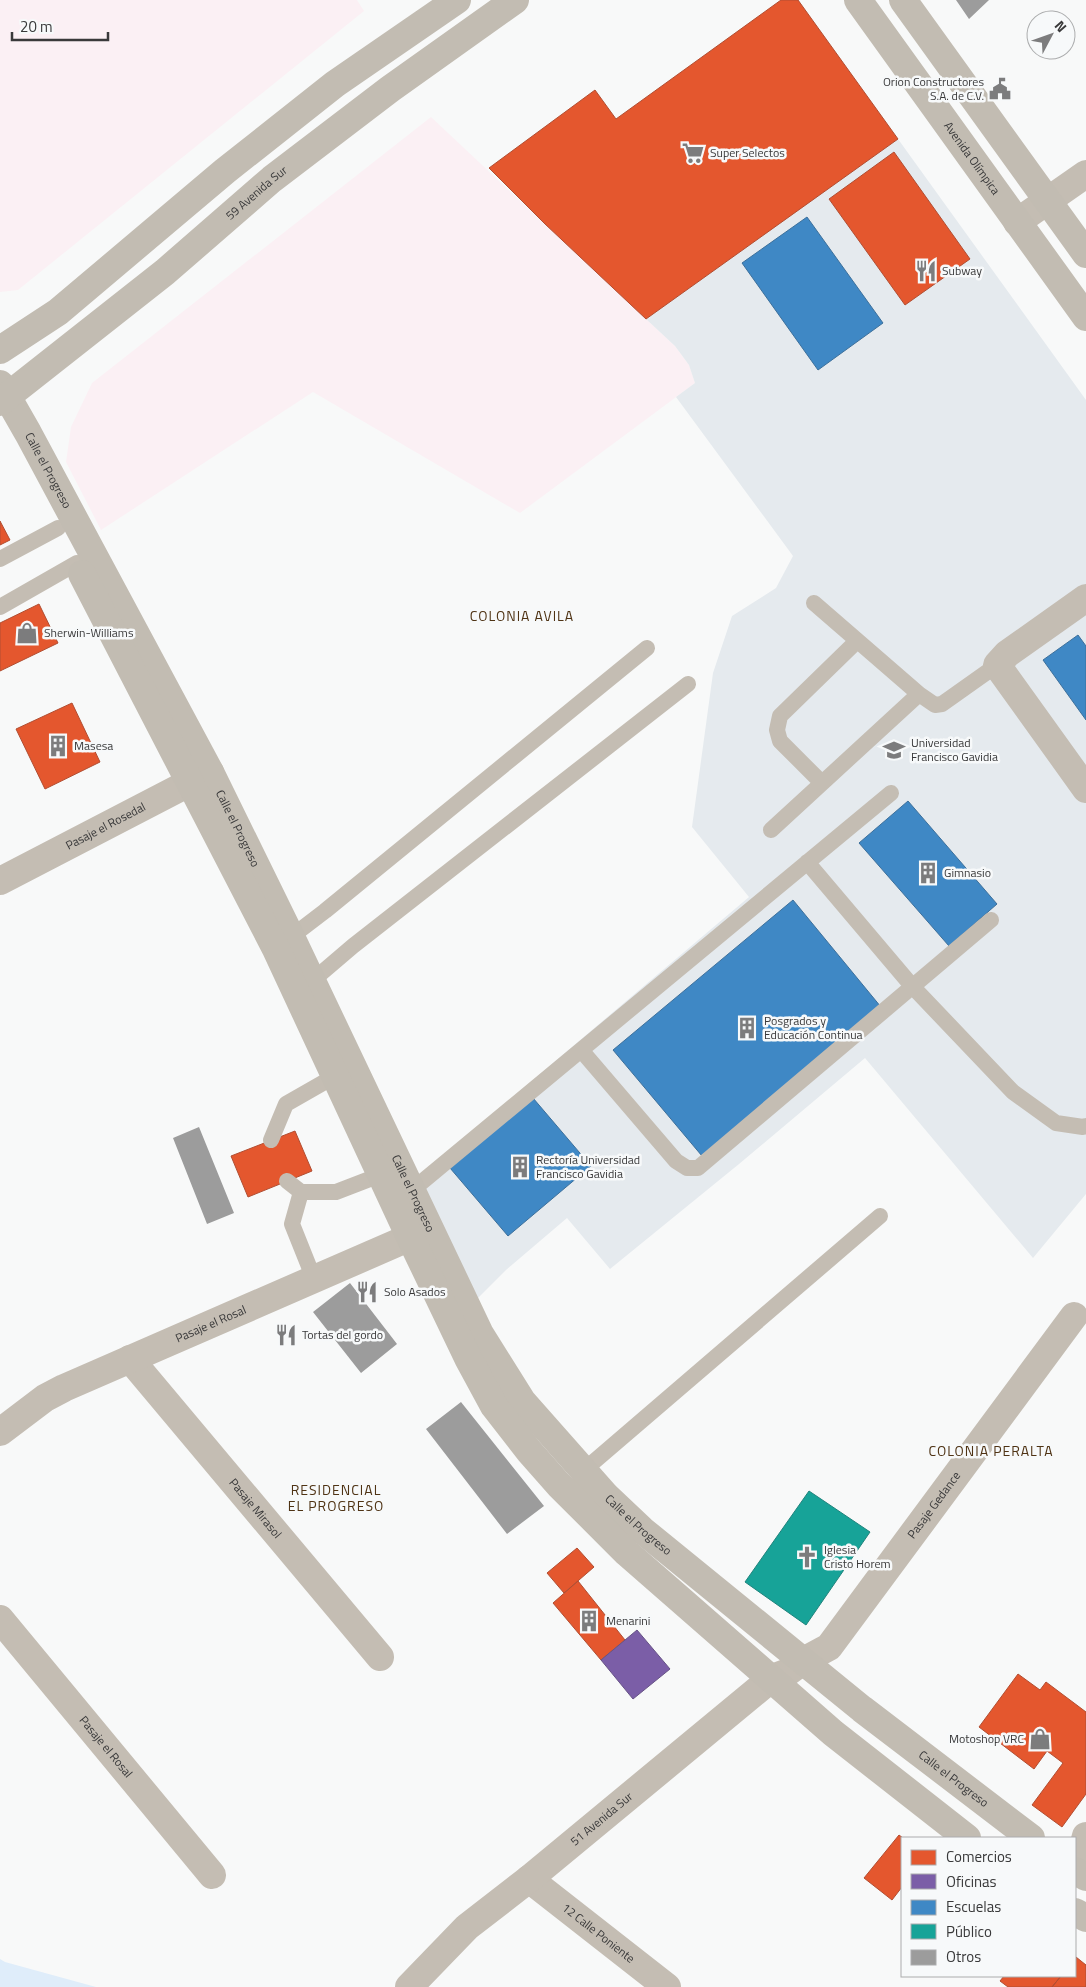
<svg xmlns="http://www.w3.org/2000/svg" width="1086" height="1987" font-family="'Titillium Web',sans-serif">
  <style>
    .commercial { fill: #fbf0f4 }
    .built { fill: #e5eaee }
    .green { fill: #dfedfa }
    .shops { fill: #e4572e; stroke: #b14e32 }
    .offices { fill: #7b5ea7; stroke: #675386 }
    .schools { fill: #3f88c5; stroke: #3d709b }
    .public { fill: #17a398; stroke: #21837c }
    .building { fill: #9c9c9c }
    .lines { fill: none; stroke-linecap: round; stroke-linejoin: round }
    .lane { stroke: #c4bdb3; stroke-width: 16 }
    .street { stroke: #c4bdb3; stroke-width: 28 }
    .secondary { stroke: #c2bcb2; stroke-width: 28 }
    .labels { text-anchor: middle; stroke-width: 5; stroke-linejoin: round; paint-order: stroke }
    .poi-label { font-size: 12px; fill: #39393a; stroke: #f7f9fa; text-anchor: start }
    .street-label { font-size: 12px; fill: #39393a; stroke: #f7f9fa }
    .neighbourhood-label { font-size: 14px; letter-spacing: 1px; fill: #4f3314; stroke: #f7f9fa }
  </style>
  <rect width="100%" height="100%" fill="#f8f9f9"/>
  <path class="commercial" d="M0,0h357l7,11 -346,279 -18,2z
    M431,117l244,229 14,19 6,18 -175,130 -207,-121 -212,138 -35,-68 5,-35 21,-44z"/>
  <path class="built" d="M898,139l188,261v794l-53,64 -168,-200 -126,106 -129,105 -43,-51 -61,52 -32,32 -43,-90 -9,-38 327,-277 -57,-70 21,-154 19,-57 44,-28 17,-32 -117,-159 19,-14 -6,-18 -14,-19 -29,-27z"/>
  <path class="green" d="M0,1959l5,3 91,25h-96z"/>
  <path class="shops" d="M781,0h17l100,139 -252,180 -101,-95 -56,-56 106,-78 21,29z
    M894,152l76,107 -65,46 -76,-106z
    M0,521l10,19 -10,5z
    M39,604l19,39 -58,28v-48z
    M72,703l28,59 -55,27 -29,-60z
    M295,1131l17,40 -64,26 -17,-41z
    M577,1548l17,19 -30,26 -17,-20z
    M578,1581l47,59 -24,20 -48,-57z
    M1018,1674l22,16 6,-8 40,30v82l-24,33 -30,-22 31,-42 -16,-12 -13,18 -55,-42z
    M899,1835l4,3 -1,49 -10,13 -28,-22z
    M1076,1957l10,8v22h-34l9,-11h14z
    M1004,1976h57l-9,11h-44l-8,-6z"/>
  <path class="offices" d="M637,1630l33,39 -37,30 -32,-39z"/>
  <path class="schools" d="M807,217l76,106 -65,47 -76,-107z
    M1078,635l8,11v74l-43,-60z
    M908,801l89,103 -48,42 -90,-103z
    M793,900l88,107 -179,149 -89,-106z
    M533,1098l58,68 -83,70 -58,-68z"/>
  <path class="public" d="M809,1491l61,41 -64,93 -61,-43z"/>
  <path class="building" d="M956,0h33l-20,19z
    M199,1127l35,86 -27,11 -34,-86z
    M350,1283l47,61 -36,29 -48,-61z
    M461,1402l83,104 -37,28 -81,-105z"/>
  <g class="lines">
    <path class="lane" d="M0,559l58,-31
      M814,603l105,91 16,11 7,-1 55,-39
      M0,607l77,-44
      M822,783l-42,-42 -3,-11 3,-14 77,-75
      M771,830l148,-136
      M807,862l105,124 101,106 43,31 27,4 3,-1
      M291,937l34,-26 322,-263
      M312,981l41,-35 335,-262
      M581,1050l95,111 11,7h11l293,-248
      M271,1140l15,-36 56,-32
      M287,1181l14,11h35l52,-20
      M411,1191l480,-398
      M301,1192l-9,32 22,55
      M583,1471l297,-255"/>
    <g class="street">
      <path d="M1017,222l69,-48"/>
      <path d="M1086,598l-79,56 -10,11 89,124"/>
      <path id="s1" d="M0,881l210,-109"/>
      <path id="s2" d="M130,1359l250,298"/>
      <path id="s3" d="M0,1432l45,-34 19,-10 365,-159"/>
      <path id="s4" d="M0,1619l212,256"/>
      <path d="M1076,1872l10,-36"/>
      <path id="s5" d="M529,1879l138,108"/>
      <path id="s6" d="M409,1987l58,-60 62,-48 243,-201 16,-6 15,-11 26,-14 245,-331"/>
    </g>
    <g class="secondary">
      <path id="s7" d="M858,0l228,317"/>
      <path d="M903,0l183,254"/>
      <path d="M0,350l58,-38 167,-141 110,-87 122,-84"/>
      <path id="s8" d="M0,384l28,49 182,339 81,165 189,397 42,67 84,95 36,34 220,179 169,129"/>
      <path id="s9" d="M0,402l165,-130 107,-93 118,-90 125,-89"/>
      <path d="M82,574l194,375 134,288 58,121 26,48 35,45 30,34 68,68 206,180 134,105"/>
      <path d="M1075,1871l11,6"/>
      <path d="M1075,1912l11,6"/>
    </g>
  </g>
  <defs>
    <g id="civic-bare" transform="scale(1.725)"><path d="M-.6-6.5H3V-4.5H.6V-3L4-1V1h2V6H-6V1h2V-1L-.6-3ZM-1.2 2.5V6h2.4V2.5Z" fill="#7c7c7d" stroke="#f7f9fa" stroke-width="2.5" paint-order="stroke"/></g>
    <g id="supermarket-bare" transform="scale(1.725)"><path d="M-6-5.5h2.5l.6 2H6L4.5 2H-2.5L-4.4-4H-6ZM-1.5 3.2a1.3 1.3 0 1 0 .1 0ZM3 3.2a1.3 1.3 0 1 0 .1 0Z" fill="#7c7c7d" stroke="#f7f9fa" stroke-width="2.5" paint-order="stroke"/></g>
    <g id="restaurant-bare" transform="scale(1.725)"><path d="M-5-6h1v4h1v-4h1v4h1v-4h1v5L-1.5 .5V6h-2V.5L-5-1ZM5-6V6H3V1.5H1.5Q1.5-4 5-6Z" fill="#7c7c7d" stroke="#f7f9fa" stroke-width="2.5" paint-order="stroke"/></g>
    <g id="shop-bare" transform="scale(1.725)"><path d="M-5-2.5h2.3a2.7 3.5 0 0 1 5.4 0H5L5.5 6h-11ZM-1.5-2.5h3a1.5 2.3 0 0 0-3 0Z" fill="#7c7c7d" stroke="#f7f9fa" stroke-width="2.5" paint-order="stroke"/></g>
    <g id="building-bare" transform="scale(1.725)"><path d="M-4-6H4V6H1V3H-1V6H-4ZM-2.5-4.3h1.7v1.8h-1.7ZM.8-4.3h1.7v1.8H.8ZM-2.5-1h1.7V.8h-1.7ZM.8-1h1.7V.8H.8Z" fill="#7c7c7d" stroke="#f7f9fa" stroke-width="2.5" paint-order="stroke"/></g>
    <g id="university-bare" transform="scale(1.725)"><path d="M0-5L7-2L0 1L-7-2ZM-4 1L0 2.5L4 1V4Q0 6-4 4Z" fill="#7c7c7d" stroke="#f7f9fa" stroke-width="2.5" paint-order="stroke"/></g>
    <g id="church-bare" transform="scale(1.725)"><path d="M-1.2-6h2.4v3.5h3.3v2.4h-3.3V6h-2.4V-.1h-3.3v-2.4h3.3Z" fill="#7c7c7d" stroke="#f7f9fa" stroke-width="2.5" paint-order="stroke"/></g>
  </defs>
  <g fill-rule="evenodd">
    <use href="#civic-bare" x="1000" y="89"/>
    <use href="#supermarket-bare" x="693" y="153"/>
    <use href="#restaurant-bare" x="926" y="271"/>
    <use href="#shop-bare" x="27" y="633"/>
    <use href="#building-bare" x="58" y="746"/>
    <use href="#university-bare" x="894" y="750"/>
    <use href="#building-bare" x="928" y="873"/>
    <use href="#building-bare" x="747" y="1028"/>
    <use href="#building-bare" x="520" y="1167"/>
    <use href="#restaurant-bare" x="367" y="1292"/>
    <use href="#restaurant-bare" x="286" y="1335"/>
    <use href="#church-bare" x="807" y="1557"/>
    <use href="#building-bare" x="589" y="1621"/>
    <use href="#shop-bare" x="1040" y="1739"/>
  </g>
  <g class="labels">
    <g class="poi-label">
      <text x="984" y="86" text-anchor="end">Orion Constructores<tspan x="984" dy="14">S.A. de C.V.</tspan></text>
      <text x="710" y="157">Super Selectos</text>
      <text x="942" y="275">Subway</text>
      <text x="44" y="637">Sherwin-Williams</text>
      <text x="911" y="747">Universidad<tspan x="911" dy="14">Francisco Gavidia</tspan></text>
      <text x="74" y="750">Masesa</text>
      <text x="944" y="877">Gimnasio</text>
      <text x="764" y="1025">Posgrados y<tspan x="764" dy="14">Educación Continua</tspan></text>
      <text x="536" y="1164">Rectoría Universidad<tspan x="536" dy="14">Francisco Gavidia</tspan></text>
      <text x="384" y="1296">Solo Asados</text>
      <text x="302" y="1339">Tortas del gordo</text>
      <text x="824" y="1554">Iglesia<tspan x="824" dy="14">Cristo Horem</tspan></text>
      <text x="606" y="1625">Menarini</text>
      <text x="1024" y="1743" text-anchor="end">Motoshop VRC</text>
    </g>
    <g class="street-label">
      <text dy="4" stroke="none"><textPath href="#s7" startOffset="195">Avenida Olímpica</textPath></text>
      <text dy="4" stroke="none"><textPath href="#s9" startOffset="331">59 Avenida Sur</textPath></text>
      <text dy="4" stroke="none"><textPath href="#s8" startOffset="99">Calle el Progreso</textPath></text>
      <text dy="4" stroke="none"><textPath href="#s1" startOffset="119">Pasaje el Rosedal</textPath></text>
      <text dy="4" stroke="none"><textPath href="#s8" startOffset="504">Calle el Progreso</textPath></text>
      <text dy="4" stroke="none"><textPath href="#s8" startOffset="909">Calle el Progreso</textPath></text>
      <text dy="4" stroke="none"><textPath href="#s3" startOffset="238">Pasaje el Rosal</textPath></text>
      <text dy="4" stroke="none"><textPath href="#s6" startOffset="719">Pasaje Gedance</textPath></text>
      <text dy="4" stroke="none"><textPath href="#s2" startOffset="195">Pasaje Mirasol</textPath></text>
      <text dy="4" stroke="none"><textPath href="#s8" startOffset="1314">Calle el Progreso</textPath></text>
      <text dy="4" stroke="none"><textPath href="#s4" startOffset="166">Pasaje el Rosal</textPath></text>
      <text dy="4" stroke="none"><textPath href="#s8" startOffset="1719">Calle el Progreso</textPath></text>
      <text dy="4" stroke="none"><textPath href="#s6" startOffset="256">51 Avenida Sur</textPath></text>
      <text dy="4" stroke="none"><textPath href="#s5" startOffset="88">12 Calle Poniente</textPath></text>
    </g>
    <g class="neighbourhood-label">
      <text x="522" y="621">COLONIA AVILA</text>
      <text x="991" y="1456">COLONIA PERALTA</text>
      <text x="336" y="1495">RESIDENCIAL<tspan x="336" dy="16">EL PROGRESO</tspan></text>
    </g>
  </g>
  <rect x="901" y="1837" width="175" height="140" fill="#f7f9fa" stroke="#abacad"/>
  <rect x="911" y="1850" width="25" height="15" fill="#e4572e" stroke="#abacad"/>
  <text x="946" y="1862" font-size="15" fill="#39393a">Comercios</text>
  <rect x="911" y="1874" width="25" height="15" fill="#7b5ea7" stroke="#abacad"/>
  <text x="946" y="1887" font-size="15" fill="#39393a">Oficinas</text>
  <rect x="911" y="1900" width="25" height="15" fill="#3f88c5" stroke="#abacad"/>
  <text x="946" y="1912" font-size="15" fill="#39393a">Escuelas</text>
  <rect x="911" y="1924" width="25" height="15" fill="#17a398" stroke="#abacad"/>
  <text x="946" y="1937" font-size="15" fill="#39393a">Público</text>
  <rect x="911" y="1950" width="25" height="15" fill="#9c9c9c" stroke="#abacad"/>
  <text x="946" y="1962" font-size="15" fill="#39393a">Otros</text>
  <g transform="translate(1051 35) rotate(49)"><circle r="24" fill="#f7f9fa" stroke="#abacad"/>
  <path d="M0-4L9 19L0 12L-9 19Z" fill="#7c7c7d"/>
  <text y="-8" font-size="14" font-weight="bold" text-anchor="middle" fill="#39393a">N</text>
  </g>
  <path d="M12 32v8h96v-8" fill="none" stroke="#39393a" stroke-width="2.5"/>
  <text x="20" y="32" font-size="15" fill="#39393a" stroke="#f7f9fa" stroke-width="4" paint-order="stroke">20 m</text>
</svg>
